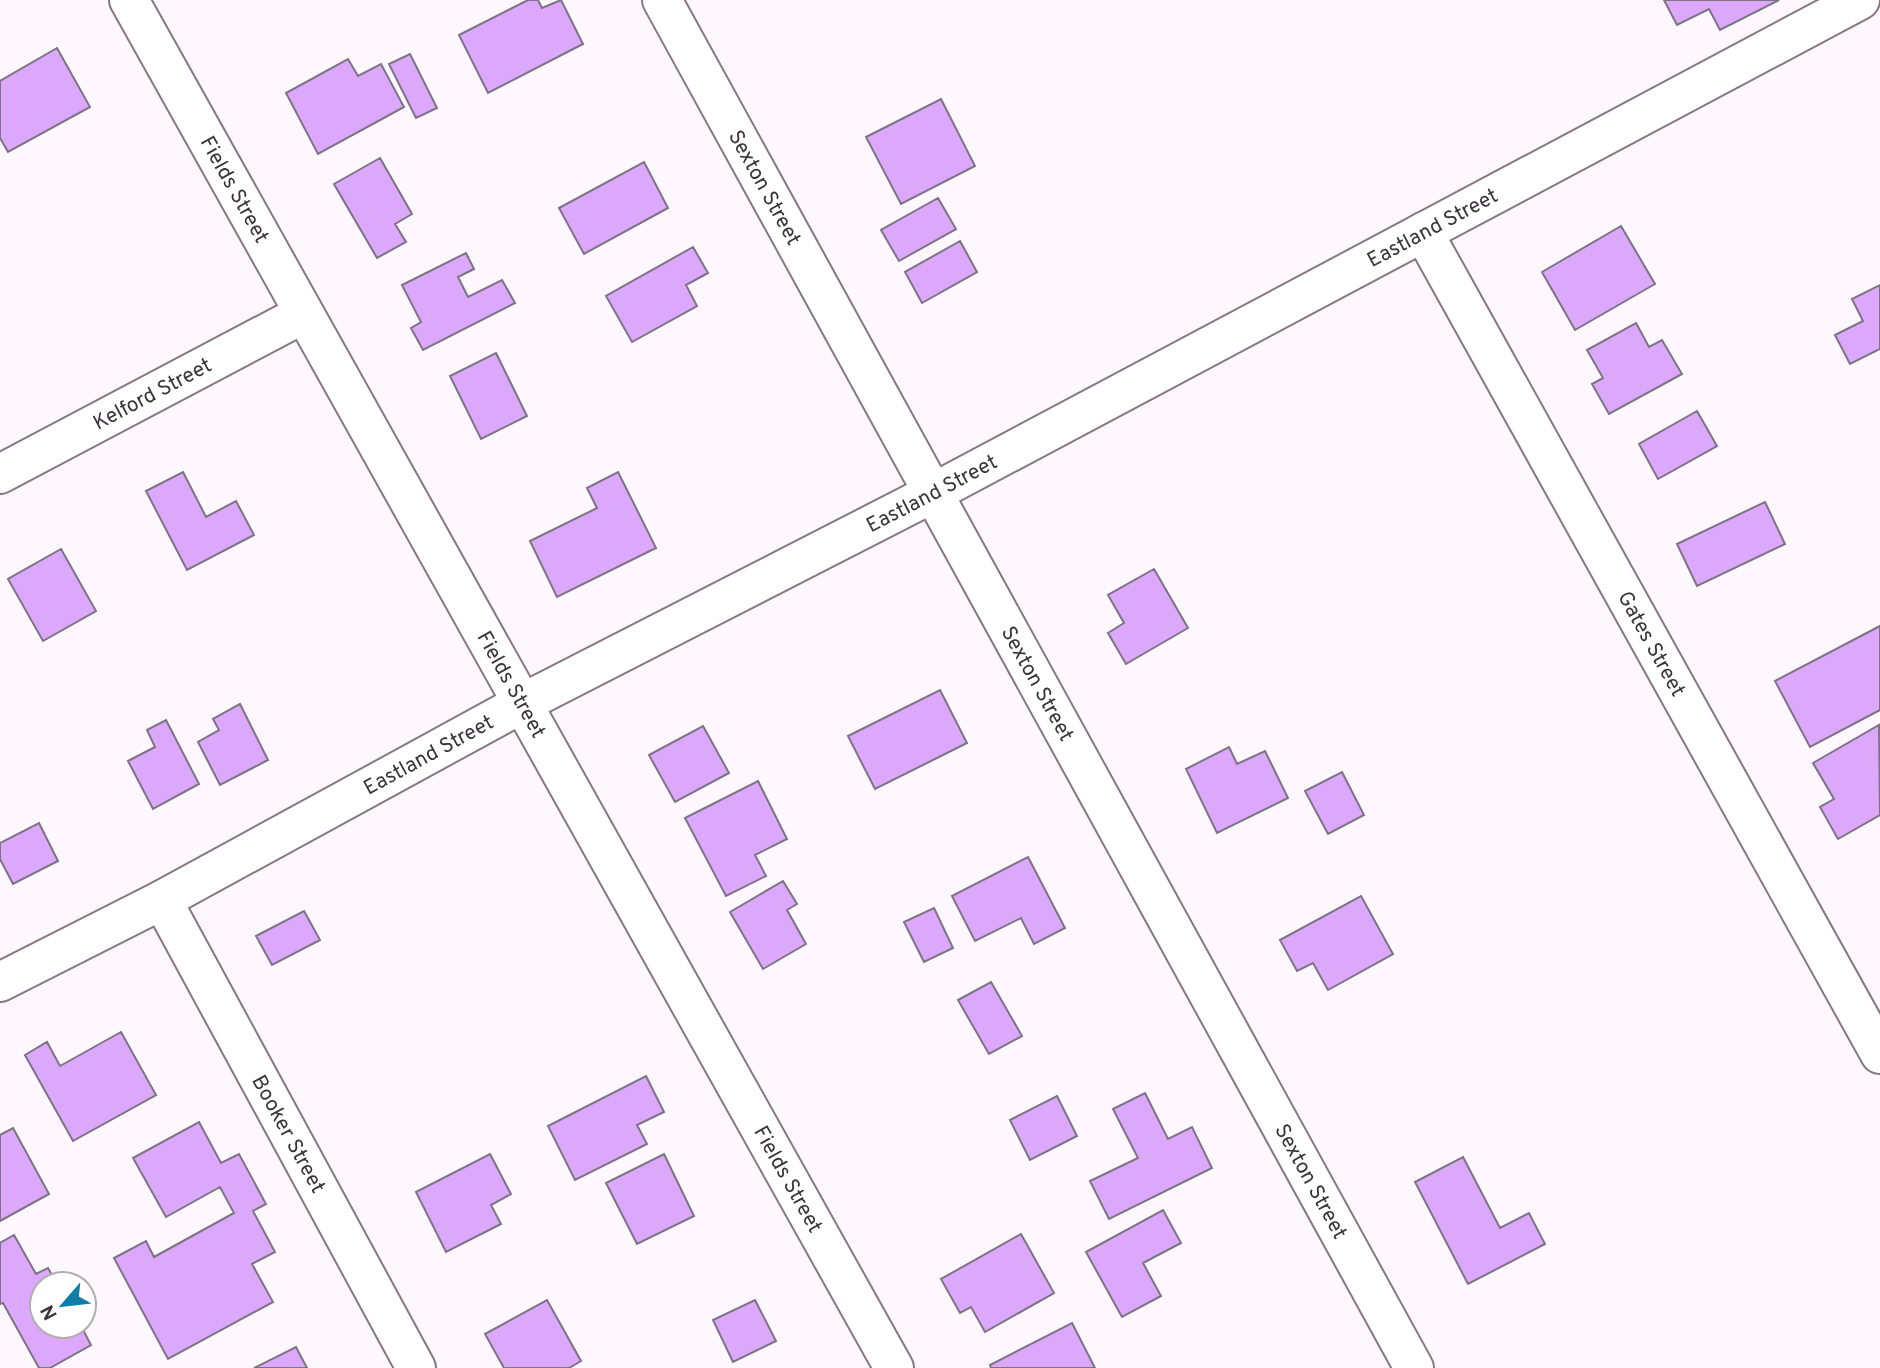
<svg xmlns="http://www.w3.org/2000/svg" width="1880" height="1368" font-family="Overpass,sans-serif">
  <style>
    .building { fill: #dca8fc; stroke: #7d7384; stroke-width: 2 }
    .lines { fill: none; stroke-linecap: round; stroke-linejoin: round }
    .minor-casing { stroke: #877784; stroke-width: 42 }
    .minor { stroke: #fff; stroke-width: 38 }
    .labels { text-anchor: middle; stroke-width: 5; stroke-linejoin: round; paint-order: stroke }
    .street-label { font-size: 21px; fill: #3b343a; stroke: #fff }
  </style>
  <rect width="100%" height="100%" fill="#fef7fd"/>
  <path class="building" d="M528,0h10l4,8 19,-8 22,44 -95,49 -29,-58z
    M1664,0h115l-59,30 -11,-21 -32,16z
    M57,48l33,59 -82,45 -8,-14v-57z
    M410,54l27,54 -21,10 -27,-54z
    M348,59l10,17 23,-12 23,43 -86,47 -32,-61z
    M941,99l34,67 -74,38 -35,-67z
    M380,158l32,56 -17,10 11,18 -29,16 -43,-74z
    M644,162l24,46 -84,46 -25,-46z
    M938,198l18,31 -57,32 -18,-31z
    M1621,226l34,58 -80,46 -33,-58z
    M960,241l17,31 -55,31 -17,-31z
    M693,247l15,26 -22,12 11,21 -65,36 -26,-46z
    M466,253l8,16 -16,8 10,20 34,-17 13,23 -92,47 -12,-22 10,-6 -19,-37z
    M1880,285v64l-30,15 -15,-29 28,-14 -11,-22z
    M1636,323l13,24 13,-7 20,34 -73,40 -17,-30 11,-6 -16,-28z
    M496,353l31,63 -46,23 -31,-63z
    M1697,411l20,35 -59,33 -19,-35z
    M183,472l23,45 30,-16 18,34 -67,35 -41,-79z
    M618,472l38,76 -99,49 -27,-56 67,-33 -10,-20z
    M1765,502l20,42 -88,42 -20,-42z
    M61,549l35,62 -53,30 -35,-62z
    M1154,569l34,59 -62,36 -18,-31 16,-10 -16,-28z
    M1880,626v84l-70,37 -35,-66z
    M940,690l27,53 -92,46 -27,-53z
    M240,704l28,56 -48,25 -22,-43 21,-12 -6,-11z
    M166,720l33,64 -46,25 -25,-48 27,-14 -8,-17z
    M1879,725l1,90 -42,24 -18,-32 14,-8 -21,-36z
    M703,726l26,47 -54,29 -26,-47z
    M1229,747l8,17 28,-13 23,47 -71,35 -31,-64z
    M1342,772l22,43 -36,19 -23,-43z
    M758,781l29,58 -32,16 11,21 -40,20 -41,-78z
    M39,823l19,38 -45,23 -13,-25v-16z
    M1028,857l37,71 -31,16 -13,-26 -46,23 -23,-45z
    M783,881l14,23 -10,6 19,34 -43,25 -33,-57z
    M1361,896l32,58 -65,36 -15,-27 -16,8 -17,-31z
    M934,908l19,40 -29,14 -20,-40z
    M304,911l16,29 -48,25 -16,-29z
    M991,982l31,54 -33,18 -31,-54z
    M121,1032l35,63 -83,46 -48,-86 22,-13 13,24z
    M646,1076l18,36 -27,13 10,19 -72,36 -27,-54z
    M1145,1093l23,46 24,-12 20,41 -103,51 -19,-38 48,-23 -25,-49z
    M1057,1096l20,40 -47,24 -20,-40z
    M199,1122l22,41 18,-9 27,50 -13,7 22,41 -23,12 21,38 -105,57 -54,-101 32,-17 8,16 80,-44 -14,-26 -54,30 -33,-59z
    M13,1128l36,66 -49,27v-86z
    M490,1154l21,40 -20,11 10,19 -55,28 -30,-60z
    M664,1154l30,62 -57,28 -31,-61z
    M1463,1157l37,71 29,-15 16,31 -77,40 -53,-102z
    M1163,1210l18,33 -38,20 18,33 -39,21 -36,-65z
    M1021,1234l33,59 -69,39 -14,-25 -11,6 -19,-34z
    M14,1235l22,39 12,-6 9,16h-15v42h39l10,19 -41,23h-11l-36,-65 -3,1v-61z
    M547,1300l34,61 -12,7h-65l-19,-34z
    M755,1300l21,41 -43,21 -20,-42z
    M1072,1323l23,45h-104l-1,-3z
    M296,1347l11,21h-53z"/>
  <g class="lines">
    <g class="minor-casing">
      <g id="minor">
        <path id="s1" d="M129,0l765,1368"/>
        <path id="s2" d="M662,0l752,1368"/>
        <path id="s3" d="M1423,232l457,822"/>
        <path id="s4" d="M0,474l303,-160"/>
        <path id="s5" d="M162,900l254,468"/>
        <path id="s6" d="M0,982l162,-82 359,-196 412,-211 927,-493"/>
      </g>
    </g>
    <use href="#minor" class="minor"/>
  </g>
  <g class="labels">
    <g class="street-label">
      <text dy="7" stroke="none"><textPath href="#s2" startOffset="214">Sexton Street</textPath></text>
      <text dy="7" stroke="none"><textPath href="#s1" startOffset="217">Fields Street</textPath></text>
      <text dy="7" stroke="none"><textPath href="#s6" startOffset="1619">Eastland Street</textPath></text>
      <text dy="7" stroke="none"><textPath href="#s4" startOffset="172">Kelford Street</textPath></text>
      <text dy="7" stroke="none"><textPath href="#s6" startOffset="1052">Eastland Street</textPath></text>
      <text dy="7" stroke="none"><textPath href="#s3" startOffset="471">Gates Street</textPath></text>
      <text dy="7" stroke="none"><textPath href="#s2" startOffset="780">Sexton Street</textPath></text>
      <text dy="7" stroke="none"><textPath href="#s1" startOffset="784">Fields Street</textPath></text>
      <text dy="7" stroke="none"><textPath href="#s6" startOffset="485">Eastland Street</textPath></text>
      <text dy="7" stroke="none"><textPath href="#s5" startOffset="266">Booker Street</textPath></text>
      <text dy="7" stroke="none"><textPath href="#s1" startOffset="1351">Fields Street</textPath></text>
      <text dy="7" stroke="none"><textPath href="#s2" startOffset="1348">Sexton Street</textPath></text>
    </g>
  </g>
  <g transform="translate(63 1305) rotate(242)"><circle r="33" fill="#ffffff" stroke="#b1aeb0" stroke-width="2"/>
  <path d="M0-5L12 26L0 18L-12 26Z" fill="#0d7ea6"/>
  <text y="-10" font-size="19" font-weight="bold" text-anchor="middle" fill="#3b343a">N</text>
  </g>
</svg>
